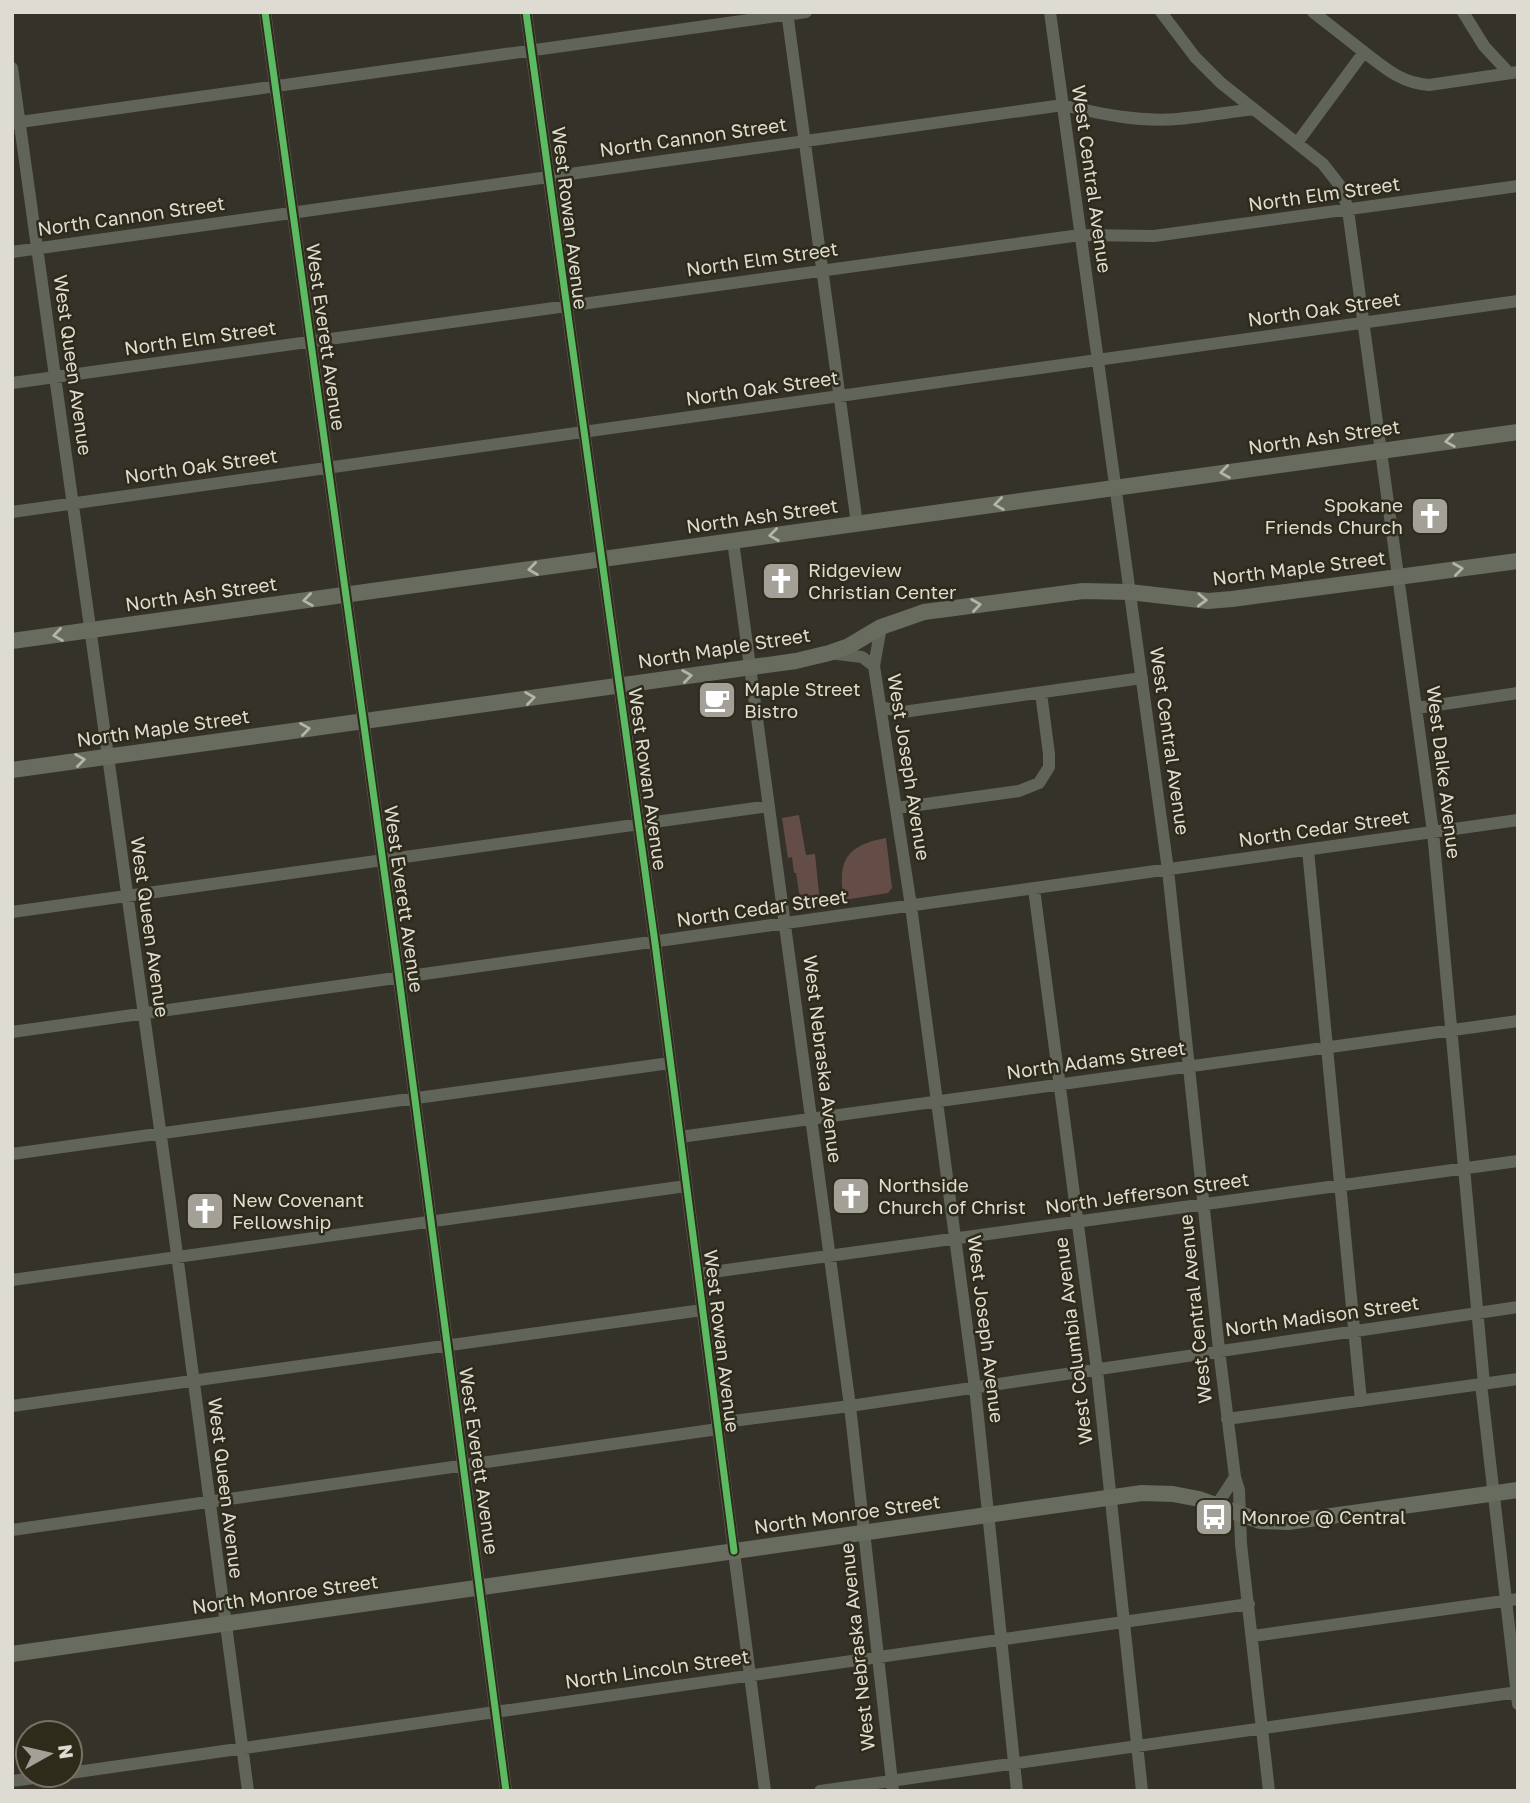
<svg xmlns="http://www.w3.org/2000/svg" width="1530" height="1803" font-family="'Golos Text',sans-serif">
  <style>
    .green { fill: #654d47 }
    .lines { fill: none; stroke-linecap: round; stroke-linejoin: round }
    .minor { stroke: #606459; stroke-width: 12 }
    .major { stroke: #676c5e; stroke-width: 16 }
    .cycleway-casing { stroke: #2f2b1b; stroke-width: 11 }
    .cycleway { stroke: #5cba63; stroke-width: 7 }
    .oneway { stroke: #b4b5a9 }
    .labels { text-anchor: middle; stroke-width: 5; stroke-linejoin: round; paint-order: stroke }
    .street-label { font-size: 19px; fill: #dedcd2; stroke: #2f2b1b }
    .poi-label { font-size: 19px; fill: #dedcd2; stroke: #2f2b1b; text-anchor: start }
  </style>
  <rect width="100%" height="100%" fill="#35322a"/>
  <path class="green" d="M799,815l7,40 9,-1 5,49 -19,2 -5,-32h-2l-2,-16 -4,1 -6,-40z
    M886,838l6,50 -4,5 -44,7c-7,-39 2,-55 42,-62z"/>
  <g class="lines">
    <path class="minor" d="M265,12l134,966 107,813
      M526,12l129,931 110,848
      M787,12l70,512
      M1050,12l118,858 51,480 16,127 4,13 2,54 28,247
      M1161,12l34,45 26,26 102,81 18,23 7,23 85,622 51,552
      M1313,12l51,40
      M1463,12l21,34 25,27
      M12,68l157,1126 79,597
      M13,123l793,-111
      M1297,143l67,-91c21,16 37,31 65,33l89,-13
      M12,252l1051,-147c38,9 75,17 114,14 26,-2 51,-7 77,-10
      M12,383l1068,-148 74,1 364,-50
      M12,512l1506,-211
      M733,541l117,865 43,385
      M881,627l-7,39 37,240 64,482 42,403
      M829,653l33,4 12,9
      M881,707l22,5 239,-34
      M1417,708l101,-15
      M897,808l122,-17 20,-8 10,-16v-13l-8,-61
      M1308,850l53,551
      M1034,889l63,481 45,421
      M12,912l757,-106
      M12,1032l1506,-212
      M680,1137l838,-116
      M12,1154l658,-91
      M698,1274l820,-113
      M12,1280l674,-94
      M1481,1384l37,320
      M12,1406l690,-96
      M1227,1419l291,-40
      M717,1423l133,-17 668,-99
      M1216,1506l19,-29
      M12,1530l706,-101
      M1253,1636l265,-37
      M70,1773l1179,-169
      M12,1781l44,-6
      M820,1791l698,-99"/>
    <path class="major" d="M12,641l1506,-209
      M12,770l784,-109 33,-8 20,-7 32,-19 43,-15 159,-21 46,1 79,9 24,-2 286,-38
      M12,1654l1130,-161 31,1 26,5 61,22 28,1 230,-32"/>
    <g class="cycleway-casing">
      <path id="cycleway" d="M265,12l134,966 107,813
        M526,12l129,931 79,608"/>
    </g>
    <use href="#cycleway" class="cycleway"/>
  </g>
  <defs><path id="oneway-chevron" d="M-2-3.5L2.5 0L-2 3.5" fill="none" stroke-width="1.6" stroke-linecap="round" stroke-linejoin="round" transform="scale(1.75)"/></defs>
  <g class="oneway">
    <use href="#oneway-chevron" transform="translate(1450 441) rotate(172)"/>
    <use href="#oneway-chevron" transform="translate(1225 472) rotate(172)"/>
    <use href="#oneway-chevron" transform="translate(999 504) rotate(172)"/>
    <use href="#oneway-chevron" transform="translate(774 535) rotate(172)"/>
    <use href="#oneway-chevron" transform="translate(533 569) rotate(172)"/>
    <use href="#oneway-chevron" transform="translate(1458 569) rotate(-8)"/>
    <use href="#oneway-chevron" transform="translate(308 600) rotate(172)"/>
    <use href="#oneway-chevron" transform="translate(1202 600) rotate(2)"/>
    <use href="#oneway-chevron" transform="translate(976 605) rotate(-8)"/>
    <use href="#oneway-chevron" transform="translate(58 635) rotate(172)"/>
    <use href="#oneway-chevron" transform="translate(687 676) rotate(-8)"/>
    <use href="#oneway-chevron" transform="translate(530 698) rotate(-8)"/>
    <use href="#oneway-chevron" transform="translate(305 729) rotate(-8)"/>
    <use href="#oneway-chevron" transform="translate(80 760) rotate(-8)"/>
  </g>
  <defs>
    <g id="church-square" transform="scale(2.0125)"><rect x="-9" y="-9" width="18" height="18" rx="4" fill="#a3a097" stroke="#2f2b1b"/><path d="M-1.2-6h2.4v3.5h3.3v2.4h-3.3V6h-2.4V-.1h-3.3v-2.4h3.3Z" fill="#fff"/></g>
    <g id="cafe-square" transform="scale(2.0125)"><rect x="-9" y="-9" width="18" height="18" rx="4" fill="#a3a097" stroke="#2f2b1b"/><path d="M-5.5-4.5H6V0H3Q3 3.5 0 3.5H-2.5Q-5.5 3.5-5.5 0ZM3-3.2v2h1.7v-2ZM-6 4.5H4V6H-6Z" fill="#fff"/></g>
    <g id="bus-square" transform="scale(2.0125)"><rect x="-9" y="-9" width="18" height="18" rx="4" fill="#a3a097" stroke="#2f2b1b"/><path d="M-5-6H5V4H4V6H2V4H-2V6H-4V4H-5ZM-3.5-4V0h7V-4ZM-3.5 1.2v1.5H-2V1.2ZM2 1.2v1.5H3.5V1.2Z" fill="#fff"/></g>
  </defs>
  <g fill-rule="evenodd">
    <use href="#church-square" x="1430" y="516"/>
    <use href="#church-square" x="781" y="581"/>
    <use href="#cafe-square" x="717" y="700"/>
    <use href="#church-square" x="851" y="1196"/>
    <use href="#church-square" x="205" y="1211"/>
    <use href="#bus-square" x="1214" y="1517"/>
  </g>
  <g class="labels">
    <g class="street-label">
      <text transform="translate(693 137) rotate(-8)" y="7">North Cannon Street</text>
      <text transform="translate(1092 179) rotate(82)" y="7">West Central Avenue</text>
      <text transform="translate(1324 194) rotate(-8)" y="7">North Elm Street</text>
      <text transform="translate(131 216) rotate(-8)" y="7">North Cannon Street</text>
      <text transform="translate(570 218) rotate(83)" y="7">West Rowan Avenue</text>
      <text transform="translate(762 259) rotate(-8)" y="7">North Elm Street</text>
      <text transform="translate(1324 309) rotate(-8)" y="7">North Oak Street</text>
      <text transform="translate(326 337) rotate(82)" y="7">West Everett Avenue</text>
      <text transform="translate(200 338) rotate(-8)" y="7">North Elm Street</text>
      <text transform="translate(73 365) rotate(82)" y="7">West Queen Avenue</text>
      <text transform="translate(762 388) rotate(-8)" y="7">North Oak Street</text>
      <text transform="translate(1324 437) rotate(-8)" y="7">North Ash Street</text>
      <text transform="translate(201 466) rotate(-8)" y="7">North Oak Street</text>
      <text transform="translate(762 516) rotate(-8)" y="7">North Ash Street</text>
      <text transform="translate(1299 568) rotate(-7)" y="7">North Maple Street</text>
      <text transform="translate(201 594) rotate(-8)" y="7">North Ash Street</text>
      <text transform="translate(724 648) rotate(-9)" y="7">North Maple Street</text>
      <text transform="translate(163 728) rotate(-8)" y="7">North Maple Street</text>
      <text transform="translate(1170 741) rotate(82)" y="7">West Central Avenue</text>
      <text transform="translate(909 767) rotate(81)" y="7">West Joseph Avenue</text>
      <text transform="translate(1444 772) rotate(83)" y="7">West Dalke Avenue</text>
      <text transform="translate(648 779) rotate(82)" y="7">West Rowan Avenue</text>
      <text transform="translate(1324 828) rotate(-8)" y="7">North Cedar Street</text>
      <text transform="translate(404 899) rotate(82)" y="7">West Everett Avenue</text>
      <text transform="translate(762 908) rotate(-8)" y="7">North Cedar Street</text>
      <text transform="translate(150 927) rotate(82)" y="7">West Queen Avenue</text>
      <text transform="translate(823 1059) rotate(83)" y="7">West Nebraska Avenue</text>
      <text transform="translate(1096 1060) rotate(-8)" y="7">North Adams Street</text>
      <text transform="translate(1147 1193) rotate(-8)" y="7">North Jefferson Street</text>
      <text transform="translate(1195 1309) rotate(-96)" y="7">West Central Avenue</text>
      <text transform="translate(1322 1316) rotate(-8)" y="7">North Madison Street</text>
      <text transform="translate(986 1329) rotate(83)" y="7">West Joseph Avenue</text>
      <text transform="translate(722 1341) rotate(83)" y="7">West Rowan Avenue</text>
      <text transform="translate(1073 1341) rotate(-97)" y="7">West Columbia Avenue</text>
      <text transform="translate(479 1461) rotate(82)" y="7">West Everett Avenue</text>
      <text transform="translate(226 1488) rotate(83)" y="7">West Queen Avenue</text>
      <text transform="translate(847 1514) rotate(-8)" y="7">North Monroe Street</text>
      <text transform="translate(285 1594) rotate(-8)" y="7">North Monroe Street</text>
      <text transform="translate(857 1647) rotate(-96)" y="7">West Nebraska Avenue</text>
      <text transform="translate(657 1669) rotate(-8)" y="7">North Lincoln Street</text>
    </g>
    <g class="poi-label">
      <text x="1403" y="512" text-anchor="end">Spokane<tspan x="1403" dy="22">Friends Church</tspan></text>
      <text x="808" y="577">Ridgeview<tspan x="808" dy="22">Christian Center</tspan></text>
      <text x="744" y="696">Maple Street<tspan x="744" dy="22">Bistro</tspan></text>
      <text x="878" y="1192">Northside<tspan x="878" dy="22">Church of Christ</tspan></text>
      <text x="232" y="1207">New Covenant<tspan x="232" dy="22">Fellowship</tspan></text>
      <text x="1241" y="1524">Monroe @ Central</text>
    </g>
  </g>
  <rect width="1530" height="1803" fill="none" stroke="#dedcd2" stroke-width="28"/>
  <g transform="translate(49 1754) rotate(82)"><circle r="33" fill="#2f2b1b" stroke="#757264" stroke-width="2"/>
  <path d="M0-5L12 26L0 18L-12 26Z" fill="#a3a097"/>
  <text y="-10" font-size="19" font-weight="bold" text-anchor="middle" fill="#dedcd2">N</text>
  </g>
</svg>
